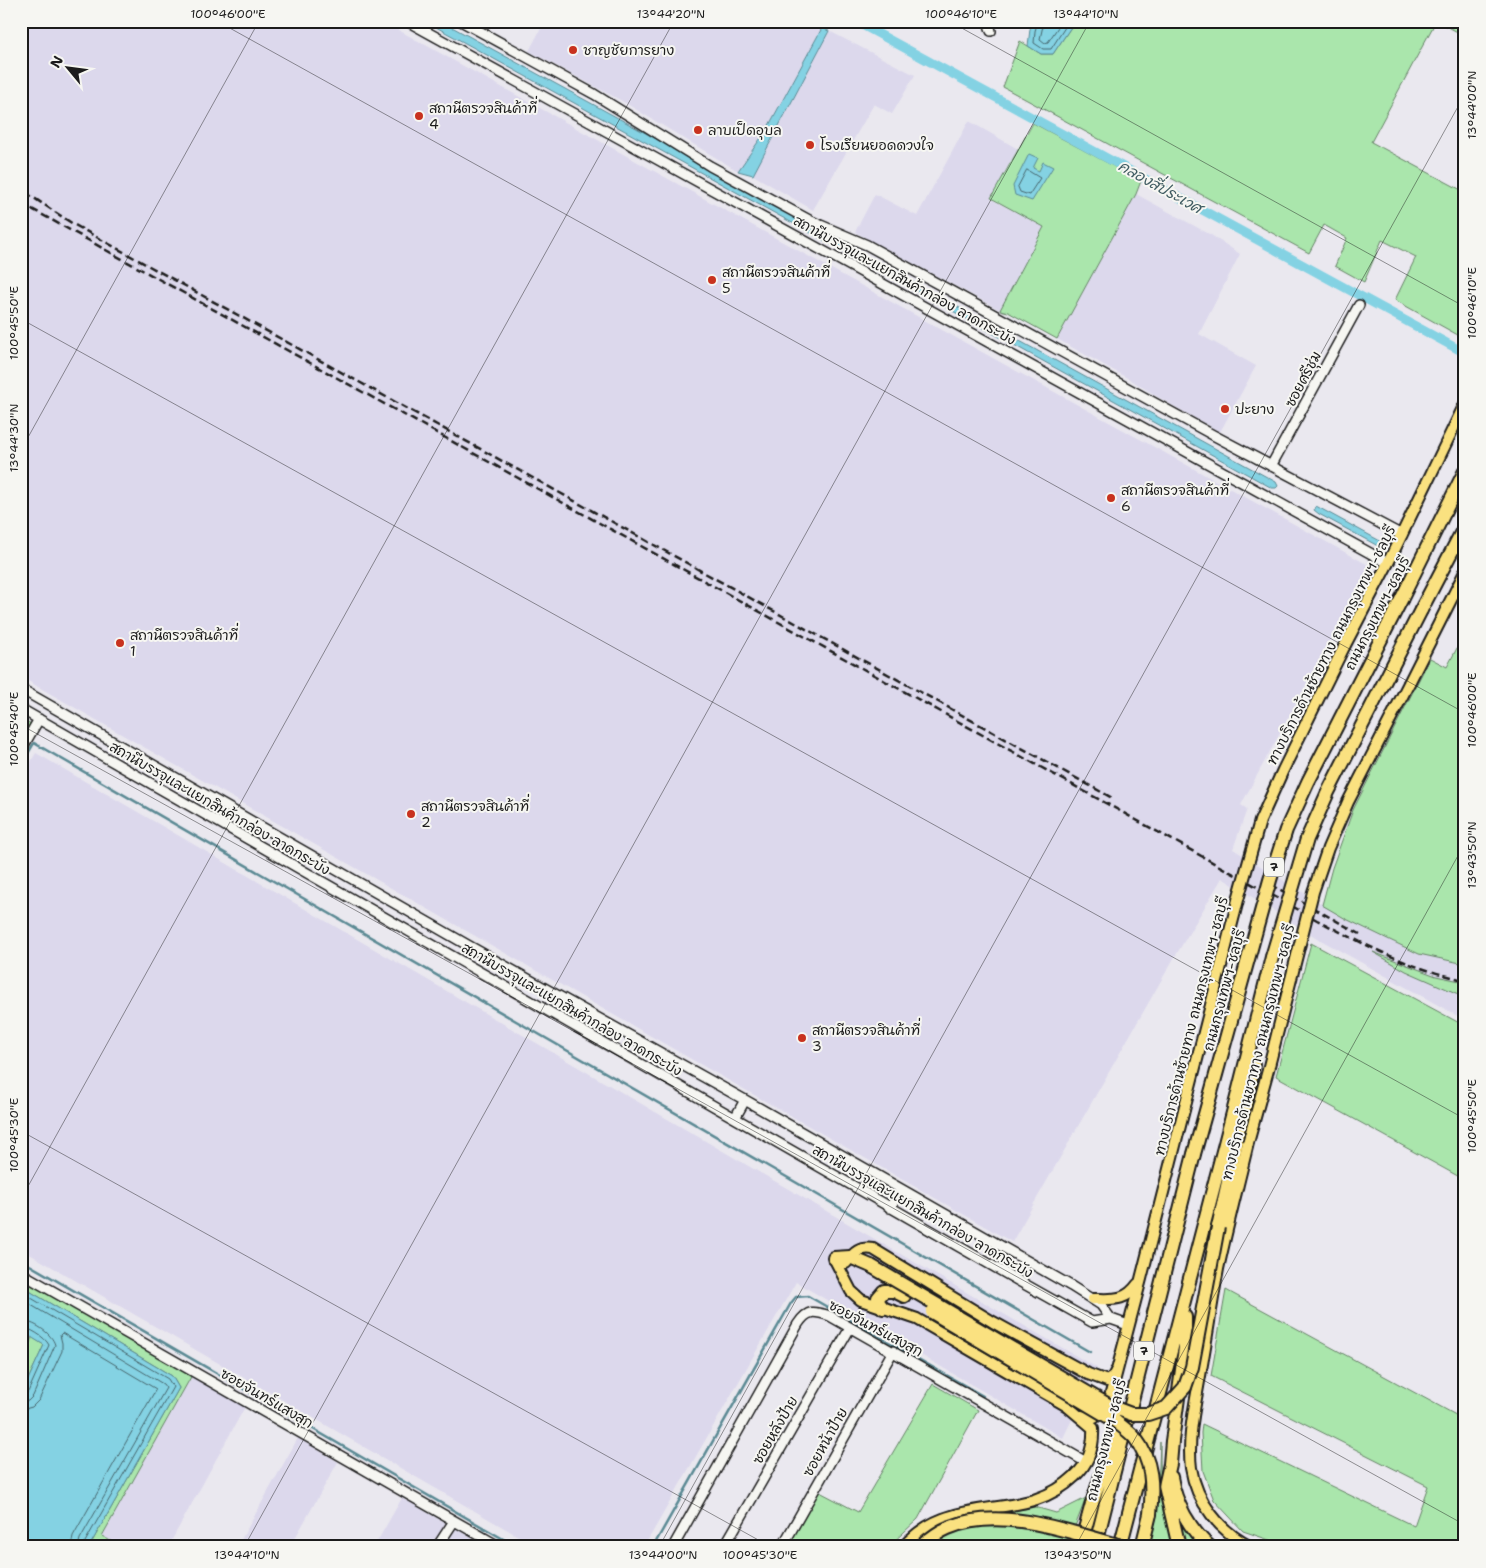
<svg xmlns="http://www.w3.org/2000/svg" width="1486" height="1568" font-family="'Shantell Sans','Playpen Sans Thai',sans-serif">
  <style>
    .built { fill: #dcd8ec }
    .green { fill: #aae6ac; stroke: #638164 }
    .water { fill: #84d2e3; stroke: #5a8993 }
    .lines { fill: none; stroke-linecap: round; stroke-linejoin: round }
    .shore { stroke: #46656c; stroke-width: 1 }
    .stream { stroke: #5a8993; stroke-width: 2.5 }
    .canal { stroke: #84d2e3; stroke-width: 9 }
    .minor-casing { stroke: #1c1c1c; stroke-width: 12 }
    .major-casing { stroke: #1c1c1c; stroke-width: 14 }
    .highway-casing { stroke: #1c1c1c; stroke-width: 16 }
    .minor { stroke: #f6f6f2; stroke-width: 9 }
    .major { stroke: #fae180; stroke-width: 10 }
    .highway { stroke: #fae180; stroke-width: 12 }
    .rail { stroke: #1c1c1c; stroke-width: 2.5; stroke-dasharray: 8 4; stroke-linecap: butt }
    .major-bridge-casing { stroke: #1c1c1c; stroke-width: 14; stroke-linecap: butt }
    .highway-bridge-casing { stroke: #1c1c1c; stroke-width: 16; stroke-linecap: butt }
    .major-bridge { stroke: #fae180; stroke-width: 10 }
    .highway-bridge { stroke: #fae180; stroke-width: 12 }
    .ticks { fill: none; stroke: #1c1c1c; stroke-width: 1; stroke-opacity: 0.45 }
    .poi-dot { fill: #c8321e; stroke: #f6f6f2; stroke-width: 2 }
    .labels { text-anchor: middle; stroke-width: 4; stroke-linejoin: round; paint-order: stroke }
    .shield { fill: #f6f6f2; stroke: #5d5d5c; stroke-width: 1 }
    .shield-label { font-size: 12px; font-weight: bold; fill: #1c1c1c }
    .poi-label { font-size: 14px; fill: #1c1c1c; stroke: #f6f6f2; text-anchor: start }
    .street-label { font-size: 14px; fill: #1c1c1c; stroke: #f6f6f2 }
    .water-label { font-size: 15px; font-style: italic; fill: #405c62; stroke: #f6f6f2 }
    .neatline { fill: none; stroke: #1c1c1c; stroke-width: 2 }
    .ticks-label { font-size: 12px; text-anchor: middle; fill: #1c1c1c }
  </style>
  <rect width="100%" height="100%" fill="#eae8ef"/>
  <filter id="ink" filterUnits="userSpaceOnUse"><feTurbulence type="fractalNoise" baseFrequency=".02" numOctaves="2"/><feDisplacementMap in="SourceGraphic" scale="10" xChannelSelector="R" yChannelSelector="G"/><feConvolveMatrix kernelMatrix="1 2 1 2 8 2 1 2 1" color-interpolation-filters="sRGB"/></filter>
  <g filter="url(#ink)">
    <path class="built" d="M21,21h361l988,545 -129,239 6,4 -14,40 113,70 73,35 46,10v56l-148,-82 -95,-60 -52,87 -158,277 -991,-565z
      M545,21h278l-1,7 -55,101 -29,42 -116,-70 -93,-50z
      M829,31l86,44 -23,39 -18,-10 -61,106 -60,-35z
      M969,121l49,28 -27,50 53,28 -44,83 -145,-78 20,-38 42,22z
      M1136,194l75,41 29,19 -41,80 57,32 -36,66 -57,-32 -32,-20 -74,-41z
      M36,753l1061,615 -34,70 -267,-156 -152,265h-107l-516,-298v-471z
      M192,1375l54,30 -78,142h-47l-19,-11z
      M298,1438l40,24 -48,85h-53z
      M402,1498l85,49h-113z"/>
    <path class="green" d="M1075,21h361l-65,121 94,50v147l-70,-39 21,-43 -34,-17 -18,42 -29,-16 12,-28 -23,-13 -15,28 -306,-166 17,-46 21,13h12z
      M1437,21h28v15z
      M1033,123l108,58 -5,13 -79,145 -49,-27 -8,-2 44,-83 -53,-29z
      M1465,633v331l-46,-10 -73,-35 -24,-14 10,-37 21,-58 77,-152 17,9z
      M21,718l10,6 -10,16z
      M1311,943l154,83v154l-189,-104z
      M1373,952l63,24 29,6v15l-59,-26z
      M21,1277l171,98 -90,161 19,11h-32l90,-159 -7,-12 -151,-90z
      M1226,1290l239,130v127h-175l-47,-16 -29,-31 -11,-29 -2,-38 1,-9 212,102 14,-40 -217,-110z
      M32,1337l12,8 -23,50v-29z
      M933,1384l45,26 -60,109 -30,28h-103l31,-57 42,22z
      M1160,1442c0,24 0,47 5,71 2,11 6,22 7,34h-23l8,-32z
      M1086,1498l-19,49h-158l21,-17 63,-17 20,-2 22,-4 21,6z
      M1178,1521l21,24 2,2h-16z"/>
    <path class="water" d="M425,21h16l396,217 16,11 -2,3 -4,1z
      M1034,21h41l-22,33h-12l-13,-8 2,-17z
      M822,28l7,3 -76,144 -15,-4 29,-42z
      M1029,154l9,4 -5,10 6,3 4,-9 10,5 -21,34 -17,-6 -2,-9z
      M887,268l389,214 2,4 -2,2h-4l-388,-215z
      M1316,506l66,36 2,4 -2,2 -4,-2 -59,-32 -5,-4z
      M21,1286l151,90 7,12 -90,159h-68v-152l23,-50 -23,-14z"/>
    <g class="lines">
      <path class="shore" d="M1038,21l-3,10 -1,12 9,6h8l18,-28
        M1044,21l-4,18 5,4 3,-1 14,-21
        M1027,170l13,8 -11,17 -9,-3 -2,-5z
        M21,1292l147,87 5,8 -88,155v5
        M21,1299l142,85 3,4 -86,151 -2,8
        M21,1321c12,0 31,12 34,24l-22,51 -5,5 -7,1
        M21,1327c9,1 24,10 28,18l-21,47 -3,3 -4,1
        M21,1410l11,-3 7,-7 23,-49v-8l-2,-8 2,-2 94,56 -83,147 -2,11"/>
      <path class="stream" d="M21,765l13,-22 1056,609
        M21,1260l496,287
        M653,1547l138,-244 5,-6 12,-1 175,100"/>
      <path class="canal" d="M855,21l610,332"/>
      <g class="minor-casing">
        <path id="minor" d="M407,21l981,542
          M461,21l133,73 116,72 101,55 56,24 346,190 189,100
          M988,21l3,10
          M21,22v-1
          M1271,466l88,-161
          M21,689l450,258 274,153 326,186 30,19 10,14 17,6
          M21,709l998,572 73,41 19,-3
          M21,750l18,-31
          M735,1118l10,-18
          M890,1208l10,-18
          M21,1273l479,274
          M437,1547l17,-26
          M673,1547l125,-223c10,-15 16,-13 32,-8l256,146
          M724,1547l126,-219
          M782,1547l111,-196"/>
      </g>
      <g class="major-casing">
        <path id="major" d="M1344,647l44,-84 77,-159
          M1409,683l56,-111
          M1248,1143c-10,42 -21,84 -30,126 -6,33 -11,67 -17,101 -5,31 -14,66 -10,98 5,33 29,64 60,79
          M834,1258l17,33 10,9 56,19 150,87 26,22c1,18 -4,35 -18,48 -40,38 -85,25 -132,43 -16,6 -29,16 -40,28
          M846,1263c8,-11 14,-16 27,-14l120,73 95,52 19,7 6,-4 3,-6
          M1093,1299c20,0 32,3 45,-15
          M1081,1416l13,2 5,-4 11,-17 31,-118 43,-169"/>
      </g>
      <g class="highway-casing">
        <path id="highway" d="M1402,598l63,-127
          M1421,610l44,-84
          M1218,1227l32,-144 3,-19
          M834,1258l16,-1 21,9
          M883,1308l-4,-5 -1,-5 6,-7h10l10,5
          M1171,1477c4,26 19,53 39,70
          M1080,1547l13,-47 23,-68
          M1095,1547l99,-393
          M1120,1547l116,-446 36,-144
          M1142,1547l8,-33
          M1179,1547l-14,-61 5,-22 2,-23 13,-93v-31"/>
      </g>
      <use href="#minor" class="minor"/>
      <use href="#major" class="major"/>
      <use href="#highway" class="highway"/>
      <path class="rail" d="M25,192l48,32 1041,575
        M21,203l1296,717c51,26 91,48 148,60
        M1270,884l90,50"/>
      <g class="major-bridge-casing">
        <path id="major-bridge" d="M1184,1110l55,-214 21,-75 23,-51 61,-123
          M1248,1143l20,-73 45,-178 15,-44 20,-46 61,-119"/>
      </g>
      <g class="highway-bridge-casing">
        <path id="highway-bridge" d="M1272,957l35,-118 21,-47 93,-182
          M1194,1154l76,-274 16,-50 22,-48 94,-184
          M871,1266l239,140 21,8h17l18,-6 19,-21 7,-20 26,-140
          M932,1312l182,108c7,6 16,12 21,18 18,23 18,49 15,76
          M920,1547c8,-7 18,-15 28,-19 55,-23 123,5 177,19"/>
      </g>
      <use href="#major-bridge" class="major-bridge"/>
      <use href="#highway-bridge" class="highway-bridge"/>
    </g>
  </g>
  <path class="ticks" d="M217,21l1248,692M949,21l516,286M21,319l1444,800M21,450l238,-429M21,725l1444,800M21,1131l750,416M21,1199l653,-1178M21,1537l17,10M244,1547l846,-1526M659,1547l806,-1453M1075,1547l390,-704"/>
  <g class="poi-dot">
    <circle cx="573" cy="50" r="5"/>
    <circle cx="419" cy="116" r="5"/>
    <circle cx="698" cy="130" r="5"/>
    <circle cx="810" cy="145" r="5"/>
    <circle cx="712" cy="280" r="5"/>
    <circle cx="1225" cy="409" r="5"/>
    <circle cx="1111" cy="498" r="5"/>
    <circle cx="120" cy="643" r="5"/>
    <circle cx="411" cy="814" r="5"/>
    <circle cx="802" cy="1038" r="5"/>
  </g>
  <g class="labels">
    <g class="shield">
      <rect x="1264" y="857.5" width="20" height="19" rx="4"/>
      <rect x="1134" y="1341.5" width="20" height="19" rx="4"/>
    </g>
    <g class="shield-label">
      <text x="1274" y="871">7</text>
      <text x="1144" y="1355">7</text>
    </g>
    <g class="poi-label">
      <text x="583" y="55">ชาญชัยการยาง</text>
      <text x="429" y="113">สถานีตรวจสินค้าที่<tspan x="429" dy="16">4</tspan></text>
      <text x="708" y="135">ลาบเป็ดอุบล</text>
      <text x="820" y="150">โรงเรียนยอดดวงใจ</text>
      <text x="722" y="277">สถานีตรวจสินค้าที่<tspan x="722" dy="16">5</tspan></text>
      <text x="1235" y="414">ปะยาง</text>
      <text x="1121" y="495">สถานีตรวจสินค้าที่<tspan x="1121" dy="16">6</tspan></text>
      <text x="130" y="640">สถานีตรวจสินค้าที่<tspan x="130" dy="16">1</tspan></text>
      <text x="421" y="811">สถานีตรวจสินค้าที่<tspan x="421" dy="16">2</tspan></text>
      <text x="812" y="1035">สถานีตรวจสินค้าที่<tspan x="812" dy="16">3</tspan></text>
    </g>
    <g class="street-label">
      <text transform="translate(905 280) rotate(29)" y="5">สถานีบรรจุและแยกสินค้ากล่อง ลาดกระบัง</text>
      <text transform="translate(1303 379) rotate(-62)" y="5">ซอยศรีชุ่ม</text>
      <text transform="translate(1377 613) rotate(-63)" y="5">ถนนกรุงเทพฯ-ชลบุรี</text>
      <text transform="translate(1331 645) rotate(-63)" y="5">ทางบริการด้านซ้ายทาง ถนนกรุงเทพฯ-ชลบุรี</text>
      <text transform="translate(220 808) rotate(30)" y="5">สถานีบรรจุและแยกสินค้ากล่อง ลาดกระบัง</text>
      <text transform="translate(1224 990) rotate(-75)" y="5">ถนนกรุงเทพฯ-ชลบุรี</text>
      <text transform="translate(572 1009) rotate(30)" y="5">สถานีบรรจุและแยกสินค้ากล่อง ลาดกระบัง</text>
      <text transform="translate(1191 1026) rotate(-76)" y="5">ทางบริการด้านซ้ายทาง ถนนกรุงเทพฯ-ชลบุรี</text>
      <text transform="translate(1258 1052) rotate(-76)" y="5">ทางบริการด้านขวาทาง ถนนกรุงเทพฯ-ชลบุรี</text>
      <text transform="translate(923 1211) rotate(30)" y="5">สถานีบรรจุและแยกสินค้ากล่อง ลาดกระบัง</text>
      <text transform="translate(876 1328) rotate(28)" y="5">ซอยจันทร์แสงสุก</text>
      <text transform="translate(267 1398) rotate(30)" y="5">ซอยจันทร์แสงสุก</text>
      <text transform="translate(775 1430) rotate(-60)" y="5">ซอยหลังป้าย</text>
      <text transform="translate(1106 1440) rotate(-76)" y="5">ถนนกรุงเทพฯ-ชลบุรี</text>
      <text transform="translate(825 1442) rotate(-61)" y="5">ซอยหน้าป้าย</text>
    </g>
    <g class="water-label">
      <text transform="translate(1160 187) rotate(29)" y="5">คลองสี่ประเวศ</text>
    </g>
  </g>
  <rect width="1486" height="1568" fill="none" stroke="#f6f6f2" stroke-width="55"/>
  <g transform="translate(68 68) rotate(299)" stroke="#f6f6f2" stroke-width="4" paint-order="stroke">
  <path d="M0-4L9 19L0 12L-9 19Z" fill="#1c1c1c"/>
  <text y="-8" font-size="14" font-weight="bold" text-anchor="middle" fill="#1c1c1c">N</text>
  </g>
  <rect x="28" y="28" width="1430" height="1512" class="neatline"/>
  <g class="ticks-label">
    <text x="228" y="18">100°46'00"E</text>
    <text x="671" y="18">13°44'20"N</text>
    <text x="961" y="18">100°46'10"E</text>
    <text x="1086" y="18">13°44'10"N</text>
    <text transform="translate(1472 105) rotate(-90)" y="4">13°44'00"N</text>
    <text transform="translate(1472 303) rotate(-90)" y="4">100°46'10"E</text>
    <text transform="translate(14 323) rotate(-90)" y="4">100°45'50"E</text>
    <text transform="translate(14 438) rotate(-90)" y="4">13°44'30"N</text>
    <text transform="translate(1472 710) rotate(-90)" y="4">100°46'00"E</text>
    <text transform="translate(14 729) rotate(-90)" y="4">100°45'40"E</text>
    <text transform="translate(1472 855) rotate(-90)" y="4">13°43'50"N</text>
    <text transform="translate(1472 1116) rotate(-90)" y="4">100°45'50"E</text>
    <text transform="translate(14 1135) rotate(-90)" y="4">100°45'30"E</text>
    <text x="247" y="1559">13°44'10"N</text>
    <text x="663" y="1559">13°44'00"N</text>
    <text x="760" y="1559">100°45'30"E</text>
    <text x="1078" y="1559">13°43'50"N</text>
  </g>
</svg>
